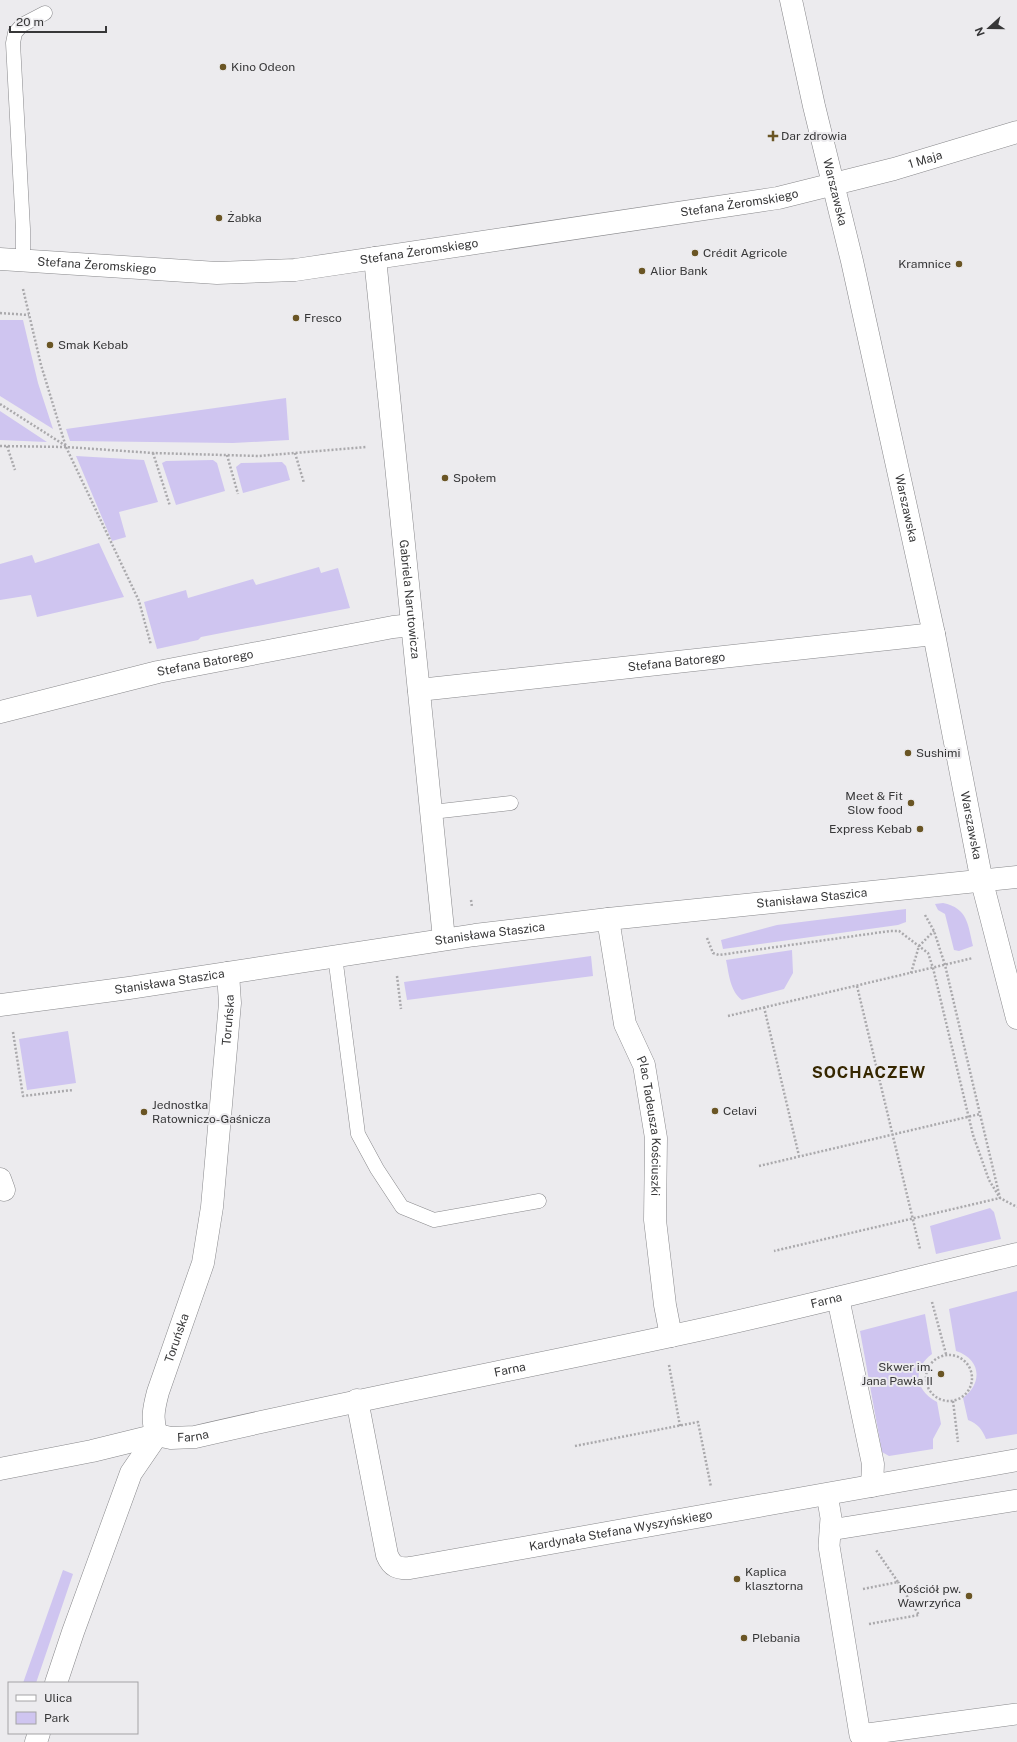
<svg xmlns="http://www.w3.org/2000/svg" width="1017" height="1742" font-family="'Public Sans',sans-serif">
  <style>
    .green { fill: #cfc5f0 }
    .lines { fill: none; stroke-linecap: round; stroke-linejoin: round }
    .service-casing { stroke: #88888b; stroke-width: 15 }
    .pedestrian-casing { stroke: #88888b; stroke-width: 22 }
    .minor-casing { stroke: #88888b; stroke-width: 23 }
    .tertiary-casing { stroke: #88888b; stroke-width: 23 }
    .path { stroke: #aaa9ac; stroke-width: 2.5; stroke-dasharray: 2 2; stroke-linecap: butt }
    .service { stroke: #fff; stroke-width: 14 }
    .pedestrian { stroke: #fff; stroke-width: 21 }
    .minor { stroke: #fff; stroke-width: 22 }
    .tertiary { stroke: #fff; stroke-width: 22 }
    .poi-dot { fill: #6a5524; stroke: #ecebee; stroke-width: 1.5 }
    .labels { text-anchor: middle; stroke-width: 4; stroke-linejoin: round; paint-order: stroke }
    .poi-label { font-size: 12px; fill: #373738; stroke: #ecebee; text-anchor: start }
    .street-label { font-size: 12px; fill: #373738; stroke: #ecebee }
    .district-label { font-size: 16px; font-weight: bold; letter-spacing: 1px; fill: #362700; stroke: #ecebee }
  </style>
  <rect width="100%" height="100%" fill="#ecebee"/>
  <path class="green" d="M0,320h23l15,63 15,46 -53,-33z
    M286,398l3,42 -56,3 -163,-2 -4,-12z
    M0,411l47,31 -47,-2z
    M76,456l68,4 14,42 -39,10 7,25 -14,4z
    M213,460l4,3 8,28 -49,14 -14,-42 4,-2z
    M282,462l4,4 4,14 -47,13 -7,-26 5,-4z
    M99,543l25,54 -87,20 -6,-22 -31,5v-36l32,-9 3,8z
    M319,567l2,6 17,-5 12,40 -149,29 -3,3 -41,9 -13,-47 42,-12 2,8 65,-19 3,6z
    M943,903c25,5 25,22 30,43l-14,5 -5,-1 -9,-36 -7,-4 -3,-6z
    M906,909v13l-8,3 -175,24 -2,-9 56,-15z
    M792,950l1,23 -9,16 -42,11c-12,-9 -13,-26 -16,-40z
    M591,956l2,20 -186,24 -3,-18z
    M68,1031l8,52 -49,7 -8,-51z
    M990,1208l4,4 7,27 -65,15 -6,-28z
    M1017,1291v143l-31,5c-4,-10 -8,-15 -18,-19l-5,-22c20,-15 18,-39 -7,-47l-7,-42z
    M925,1314l7,40c-20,15 -17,36 5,48l4,22 -8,15v10l-44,7 -7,-4 -22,-121z
    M63,1570l10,4 -37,109h-13z"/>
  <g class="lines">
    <g class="service-casing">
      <path id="service" d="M23,260v-31l-10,-186 2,-10 7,-8 23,-12
        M432,812l79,-9
        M335,956l23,178 19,35 25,38 32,13 105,-19"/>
    </g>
    <g class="pedestrian-casing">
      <path id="pedestrian" d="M827,1494l4,24 -2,28 31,189 157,-21
        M830,1530l187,-30"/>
    </g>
    <g class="minor-casing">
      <g id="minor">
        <path id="s1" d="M375,258l69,681"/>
        <path id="s2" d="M0,259l217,14 78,-3 483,-72 116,-29 123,-37"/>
        <path id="s3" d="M419,690l515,-56"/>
        <path id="s4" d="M0,712l158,-40 235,-45 19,-2"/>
        <path id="s5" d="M608,919l17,105 19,41 12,73 -1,82 10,85 6,31"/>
        <path d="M0,1179l4,11"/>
        <path d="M838,1298l35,166 -1,22"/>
        <path id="s6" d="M357,1400l30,155c5,12 11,14 23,13l607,-108"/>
        <path id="s7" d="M0,1469l92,-18 65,-16 14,3 24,-1c158,-37 318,-67 476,-101 116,-24 231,-55 346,-82"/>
        <path id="s8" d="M56,1683l17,-51 58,-159 26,-38c-6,-15 -3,-28 1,-43l45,-129 9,-56 18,-204 -2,-30"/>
        <path d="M36,1742l3,-9"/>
      </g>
    </g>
    <g class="tertiary-casing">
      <g id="tertiary">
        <path id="s9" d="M791,0l23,106 38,155 82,373 48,248 35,136"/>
        <path id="s10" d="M0,1005l129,-17 346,-53 133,-16 409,-42"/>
      </g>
    </g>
    <path class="path" d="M23,289l18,76 25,82 73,154 12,44
      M0,313l29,2
      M0,404l66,42
      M0,446l66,1 87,6 106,3 107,-9
      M7,446l8,24
      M153,453l17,53
      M295,453l9,30
      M227,455l11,39
      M471,900l1,7
      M925,915l9,16 11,34 35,149
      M707,938l6,15 6,2 171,-24h9l29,22 5,15 40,167 16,45 11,18 17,9
      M911,973l8,-27 15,-15
      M397,976l4,33
      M857,986l63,263
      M764,1007l35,149
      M728,1016l245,-58
      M13,1032l10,64 50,-6
      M759,1166l221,-52 20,84 -226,53
      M932,1302l14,52
      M926 1378a23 23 0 1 1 46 0a23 23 0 1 1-46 0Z
      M669,1365l11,61
      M953,1401l5,41
      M575,1446l123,-24 13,65
      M863,1589l35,-7 -22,-32
      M869,1624l50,-9 -21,-33"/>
    <use href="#service" class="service"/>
    <use href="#pedestrian" class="pedestrian"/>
    <use href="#minor" class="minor"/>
    <use href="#tertiary" class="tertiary"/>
  </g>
  <g class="poi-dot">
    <circle cx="223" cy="67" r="4"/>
    <path d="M771 130h4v4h4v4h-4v4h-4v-4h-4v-4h4z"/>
    <circle cx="219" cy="218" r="4"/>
    <circle cx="695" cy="253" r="4"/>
    <circle cx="959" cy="264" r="4"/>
    <circle cx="642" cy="271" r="4"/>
    <circle cx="296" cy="318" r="4"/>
    <circle cx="50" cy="345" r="4"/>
    <circle cx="445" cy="478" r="4"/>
    <circle cx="908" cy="753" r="4"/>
    <circle cx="911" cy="803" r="4"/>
    <circle cx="920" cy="829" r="4"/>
    <circle cx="715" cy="1111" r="4"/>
    <circle cx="144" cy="1112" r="4"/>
    <circle cx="941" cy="1374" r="4"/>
    <circle cx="737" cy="1579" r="4"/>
    <circle cx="969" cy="1596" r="4"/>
    <circle cx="744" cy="1638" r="4"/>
  </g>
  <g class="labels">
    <g class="poi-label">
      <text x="231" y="71">Kino Odeon</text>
      <text x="781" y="140">Dar zdrowia</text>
      <text x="227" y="222">Żabka</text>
      <text x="703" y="257">Crédit Agricole</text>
      <text x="951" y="268" text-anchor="end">Kramnice</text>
      <text x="650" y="275">Alior Bank</text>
      <text x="304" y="322">Fresco</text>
      <text x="58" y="349">Smak Kebab</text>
      <text x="453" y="482">Społem</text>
      <text x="916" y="757">Sushimi</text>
      <text x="903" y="800" text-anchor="end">Meet &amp; Fit<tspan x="903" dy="14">Slow food</tspan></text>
      <text x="912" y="833" text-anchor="end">Express Kebab</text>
      <text x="152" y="1109">Jednostka<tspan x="152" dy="14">Ratowniczo-Gaśnicza</tspan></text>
      <text x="723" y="1115">Celavi</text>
      <text x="933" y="1371" text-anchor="end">Skwer im.<tspan x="933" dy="14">Jana Pawła II</tspan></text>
      <text x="745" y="1576">Kaplica<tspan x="745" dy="14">klasztorna</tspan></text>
      <text x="961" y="1593" text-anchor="end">Kościół pw.<tspan x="961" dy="14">Wawrzyńca</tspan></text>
      <text x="752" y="1642">Plebania</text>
    </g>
    <g class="street-label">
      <text dy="4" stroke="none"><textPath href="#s2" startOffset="936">1 Maja</textPath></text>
      <text dy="4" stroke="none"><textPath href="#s9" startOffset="197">Warszawska</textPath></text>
      <text dy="4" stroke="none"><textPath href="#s2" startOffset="745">Stefana Żeromskiego</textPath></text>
      <text dy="4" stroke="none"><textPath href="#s2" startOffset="421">Stefana Żeromskiego</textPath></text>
      <text dy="4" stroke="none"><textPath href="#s2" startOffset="97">Stefana Żeromskiego</textPath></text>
      <text dy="4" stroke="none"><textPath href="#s9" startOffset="521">Warszawska</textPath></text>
      <text dy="4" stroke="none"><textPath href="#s1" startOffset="343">Gabriela Narutowicza</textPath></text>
      <text dy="4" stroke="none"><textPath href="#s4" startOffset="211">Stefana Batorego</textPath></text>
      <text dy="4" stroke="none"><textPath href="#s3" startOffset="259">Stefana Batorego</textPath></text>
      <text dy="4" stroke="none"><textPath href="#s9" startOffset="845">Warszawska</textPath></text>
      <text dy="4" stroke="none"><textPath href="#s10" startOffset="819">Stanisława Staszica</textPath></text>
      <text dy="4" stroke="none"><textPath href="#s10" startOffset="495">Stanisława Staszica</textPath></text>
      <text dy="4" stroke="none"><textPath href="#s10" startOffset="171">Stanisława Staszica</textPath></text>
      <text dy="4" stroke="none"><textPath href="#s8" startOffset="694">Toruńska</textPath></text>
      <text dy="4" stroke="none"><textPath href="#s5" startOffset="213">Plac Tadeusza Kościuszki</textPath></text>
      <text dy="4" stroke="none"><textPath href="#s7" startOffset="845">Farna</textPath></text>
      <text dy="4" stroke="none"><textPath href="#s8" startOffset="370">Toruńska</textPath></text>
      <text dy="4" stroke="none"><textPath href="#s7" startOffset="521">Farna</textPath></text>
      <text dy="4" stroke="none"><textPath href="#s7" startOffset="197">Farna</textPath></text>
      <text dy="4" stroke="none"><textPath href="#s6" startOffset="401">Kardynała Stefana Wyszyńskiego</textPath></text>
    </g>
    <g class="district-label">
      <text x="869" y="1078">SOCHACZEW</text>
    </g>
  </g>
  <rect x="8" y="1682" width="130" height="52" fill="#ecebee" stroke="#a4a3a5"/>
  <rect x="16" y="1695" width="20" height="6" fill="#ffffff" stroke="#a4a3a5"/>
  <text x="44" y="1702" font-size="12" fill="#373738">Ulica</text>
  <rect x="16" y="1712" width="20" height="12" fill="#cfc5f0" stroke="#a4a3a5"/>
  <text x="44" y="1722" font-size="12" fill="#373738">Park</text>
  <g transform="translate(989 28) rotate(249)" stroke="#ecebee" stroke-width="3" paint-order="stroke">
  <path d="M0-3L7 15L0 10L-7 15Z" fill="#373738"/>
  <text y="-6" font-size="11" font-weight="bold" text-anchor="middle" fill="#373738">N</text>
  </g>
  <path d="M10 26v6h96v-6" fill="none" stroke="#373738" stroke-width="2"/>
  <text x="16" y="26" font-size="12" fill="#373738" stroke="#ecebee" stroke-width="3" paint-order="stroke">20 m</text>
</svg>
